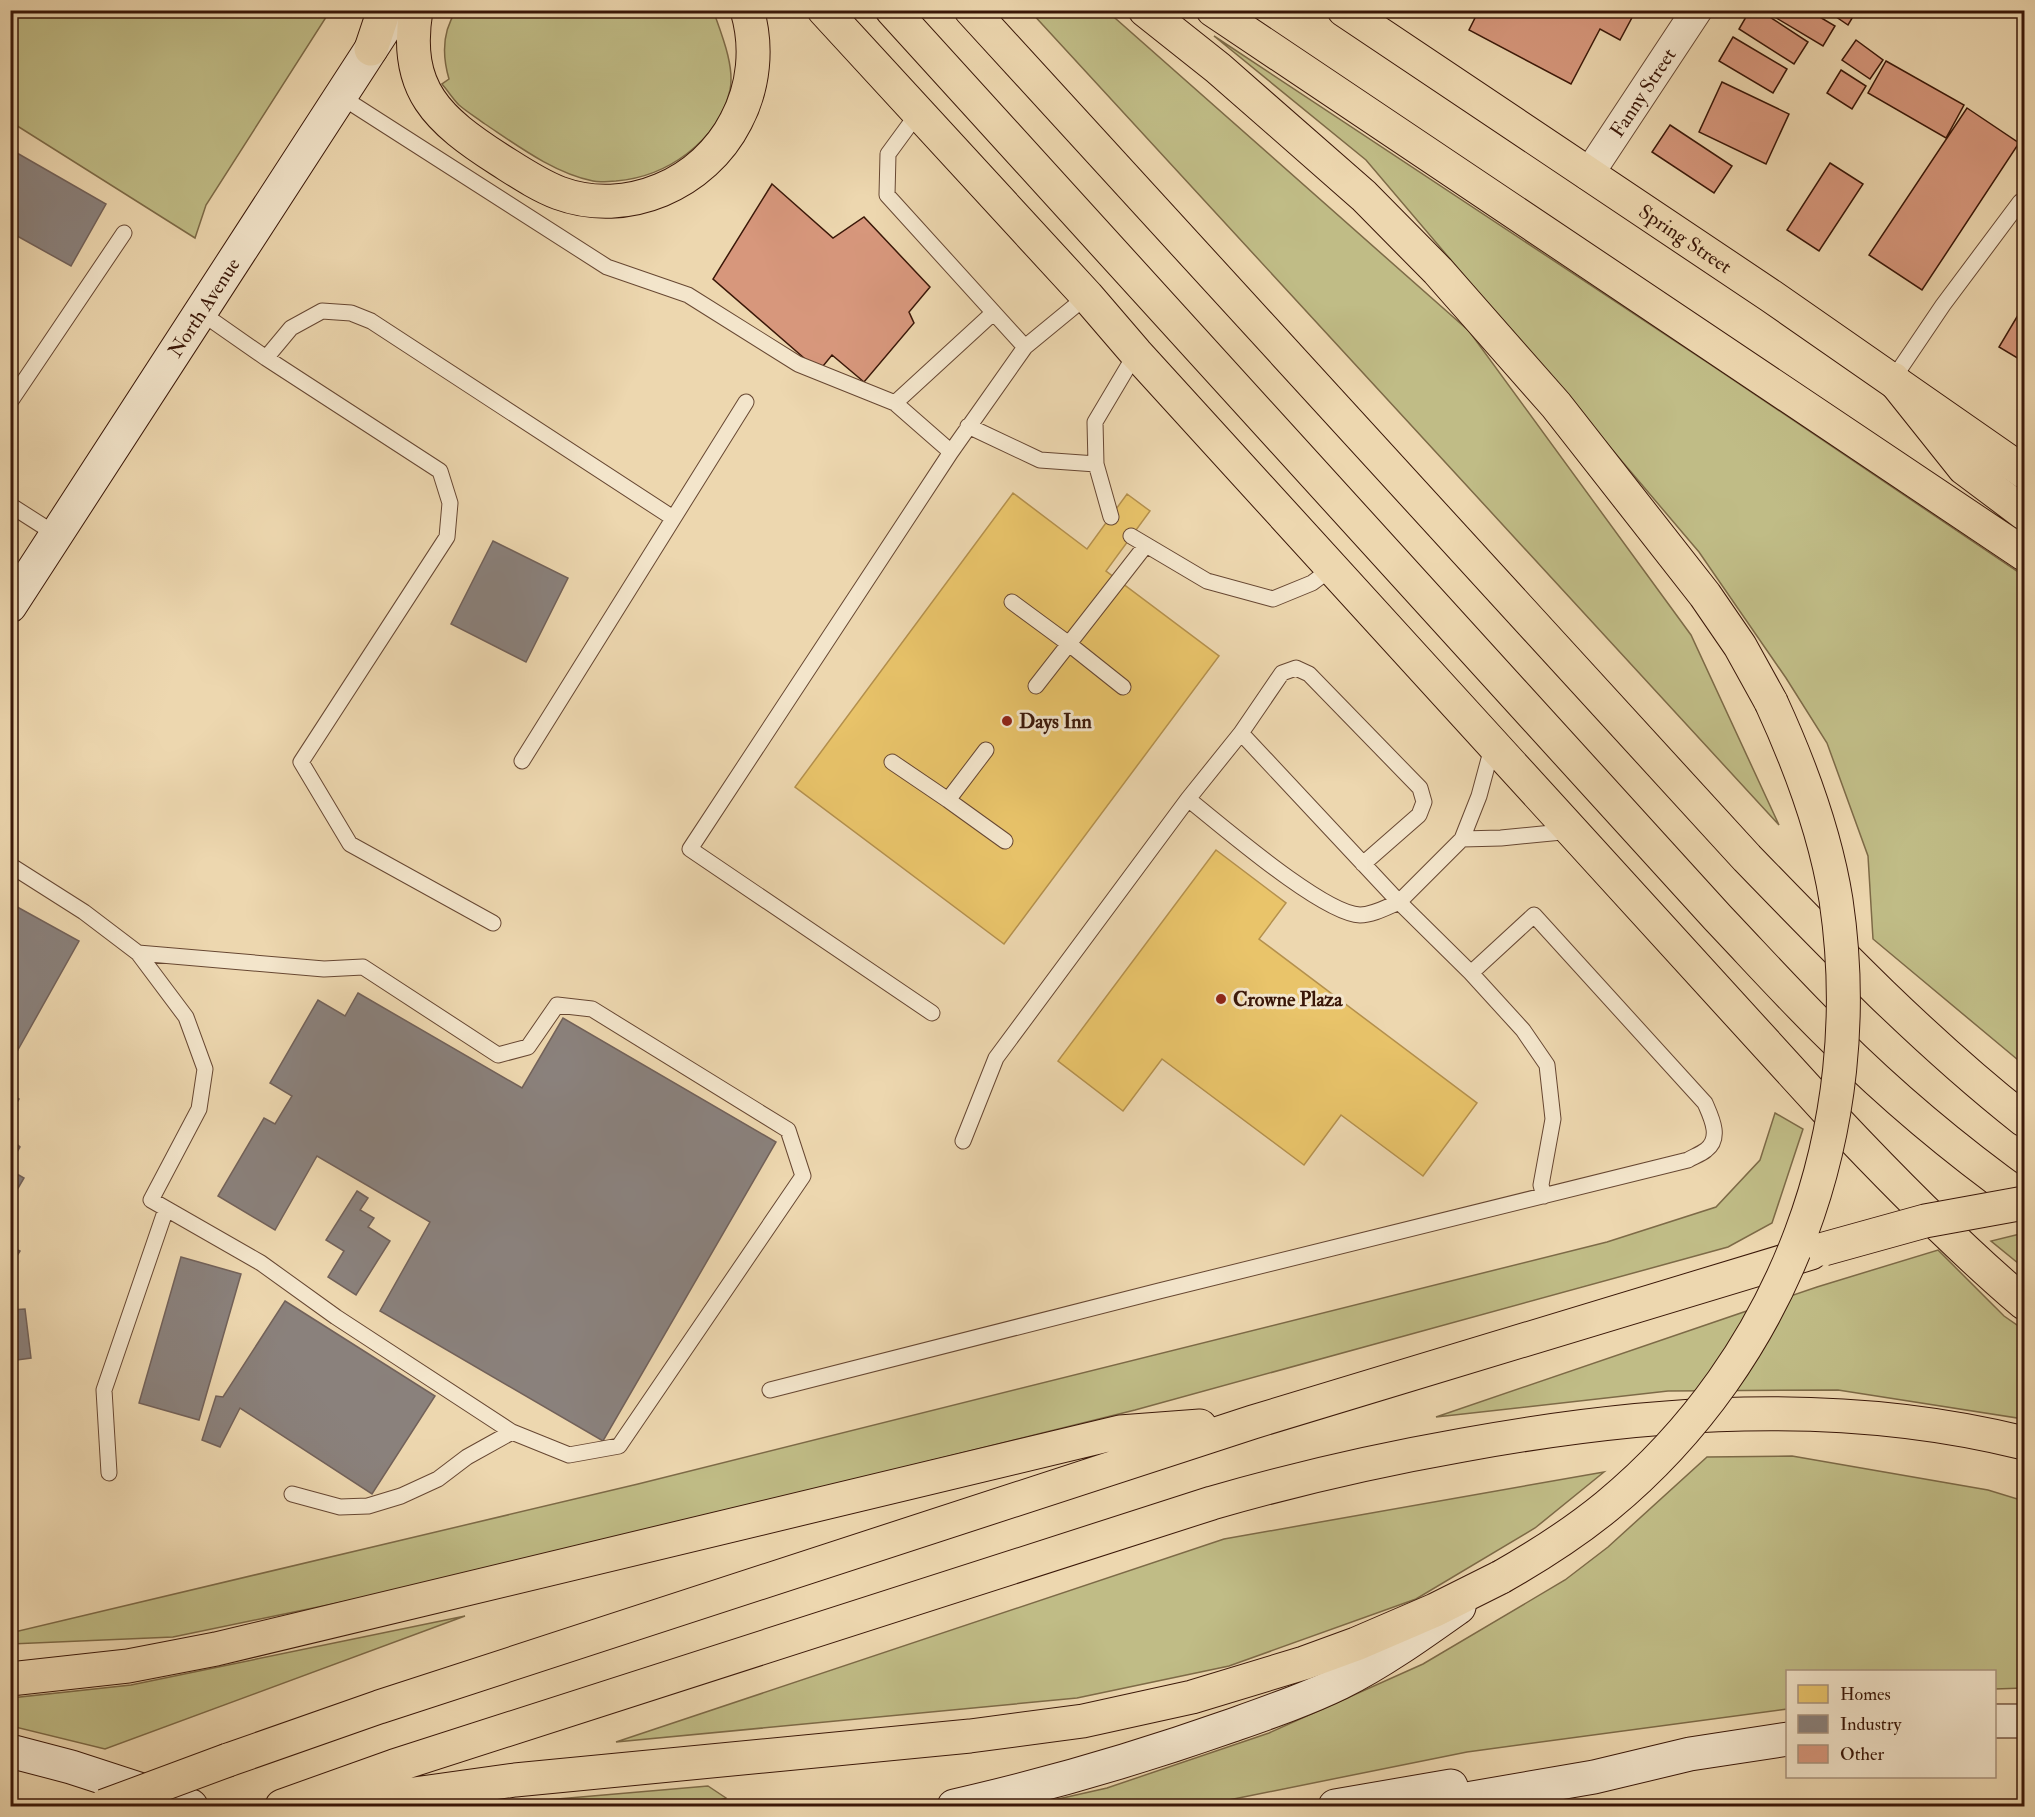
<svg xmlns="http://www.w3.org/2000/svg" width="2035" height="1817" font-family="'IM FELL Double Pica',serif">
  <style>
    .green { fill: #c0bc86; stroke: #7d6a47; stroke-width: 1.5 }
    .homes { fill: #e9c46a; stroke: #b4904d; stroke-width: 1.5 }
    .industry { fill: #8a817c; stroke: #726159; stroke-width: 1.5 }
    .building { fill: #d7977c; stroke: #3a1708; stroke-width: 1.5 }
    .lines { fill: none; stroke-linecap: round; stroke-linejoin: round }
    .lane-casing { stroke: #674732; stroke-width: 17 }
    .street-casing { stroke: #674732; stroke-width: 32 }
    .secondary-casing { stroke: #3a1708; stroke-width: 35 }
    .primary-casing { stroke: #3a1708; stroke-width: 35 }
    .highway-casing { stroke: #3a1708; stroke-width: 35 }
    .lane { stroke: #f3e5cb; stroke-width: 15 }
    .street { stroke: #f3e5cb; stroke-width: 30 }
    .secondary { stroke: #f3e5cb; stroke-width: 33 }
    .primary { stroke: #edd7af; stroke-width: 33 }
    .highway { stroke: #edd7af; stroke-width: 33 }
    .highway-bridge-casing { stroke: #3a1708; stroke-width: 35; stroke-linecap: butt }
    .highway-bridge { stroke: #edd7af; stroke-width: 33 }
    .poi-dot { fill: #8f2418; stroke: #f3e5cb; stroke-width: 2 }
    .labels { text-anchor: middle; stroke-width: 6; stroke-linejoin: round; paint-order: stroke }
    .street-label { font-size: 20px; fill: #3a1708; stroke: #f3e5cb }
    .poi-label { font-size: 20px; font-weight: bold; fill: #3a1708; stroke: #f3e5cb; text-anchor: start }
  </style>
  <rect width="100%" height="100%" fill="#edd7af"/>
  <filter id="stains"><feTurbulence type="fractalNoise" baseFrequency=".00333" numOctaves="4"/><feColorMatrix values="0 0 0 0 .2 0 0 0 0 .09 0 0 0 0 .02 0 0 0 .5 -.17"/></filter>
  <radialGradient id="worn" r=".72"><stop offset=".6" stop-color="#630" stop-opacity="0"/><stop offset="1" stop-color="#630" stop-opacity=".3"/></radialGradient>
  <path class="green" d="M713,10c8,23 22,56 17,80 -12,52 -64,87 -114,91 -7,0 -16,2 -23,0 -39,-8 -75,-35 -108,-57 -8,-6 -18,-12 -26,-19 -6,-6 -11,-14 -17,-21l7,-5c-7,-24 -7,-47 7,-68z
    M10,11l1,-1 319,1 -124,194 -11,33 -184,-116z
    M1030,11h77l362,320 222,304 88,190z
    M1214,36l496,328 314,212v489l-151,-126 -5,-83 -41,-113 -41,-65 -87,-126 -333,-392z
    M1775,1113l28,16 -31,94 -44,24 -593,163 -677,168 -285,59 -162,7 -1,-11 628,-149 969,-242 109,-35 44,-47z
    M2024,1233v35l-33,-27z
    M1938,1250l66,66 20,14v89l-186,-29 -170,1 -232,26 381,-130z
    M1792,1456l196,34 36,11v187l-29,1 -1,-17h-206l-1,37 -320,43 -268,54h-172l80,-18 162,-55 154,-69 142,-84 43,-33 99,-90z
    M1604,1472l-69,56 -119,71 -187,67 -152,32 -461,44 608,-203z
    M465,1616l-360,133 -94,-23v-28l120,-13z
    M708,1786l18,12 -22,8h-228z"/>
  <path class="homes" d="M1013,493l74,56 40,-55 23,17 -44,60 113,85 -215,288 -209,-157z
    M1216,850l70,53 -27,36 218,164 -54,73 -82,-61 -37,50 -142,-106 -39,52 -65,-50z"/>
  <path class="industry" d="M10,149l96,55 -35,62 -61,-34z
    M493,541l75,37 -42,84 -75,-38z
    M10,903l69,38 -69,123z
    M358,993l164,95 41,-70 213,124 -173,299 -223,-130 50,-89 -113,-66 -42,74 -57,-34 46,-78 11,6 17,-28 -22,-13 48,-83 27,16z
    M10,1094l9,5 -9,15z
    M10,1138l10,9 -10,17z
    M10,1170l14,8 -14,24z
    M357,1191l11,7 -8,12 14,8 -6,9 22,14 -34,54 -28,-18 16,-26 -18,-11z
    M10,1246l10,5 -10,16z
    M181,1257l60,17 -42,146 -60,-17z
    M285,1301l150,95 -63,98 -132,-86 -20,39 -18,-7 14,-44 7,1z
    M25,1309l6,49 -21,3v-51z"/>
  <path class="building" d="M1479,10h153l3,2 -15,28 -20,-11 -29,55 -102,-54z
    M1750,10h9l49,32 -14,22 -55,-35z
    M1763,10h45l27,16 -12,20z
    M1826,10h31l-9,15z
    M1733,37l54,32 -14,24 -54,-32z
    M1856,40l27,20 -13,19 -28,-19z
    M1886,61l78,44 -18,33 -78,-45z
    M1841,70l25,16 -14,23 -25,-16z
    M1722,82l67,32 -23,50 -67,-32z
    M1967,108l52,35 -97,147 -53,-35z
    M1670,125l62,41 -18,27 -62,-41z
    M1830,163l33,21 -44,67 -32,-21z
    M772,184l61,54 31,-21 66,70 -21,25 5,11 -50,59 -32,-27 -13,16 -106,-92z
    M2024,305v57l-25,-15z"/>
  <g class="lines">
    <g class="lane-casing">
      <path id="lane" d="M340,96l267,171 81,28 110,69 97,39
        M918,113l-30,41 -1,41 138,152 62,-51
        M200,312l66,46 25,-30 31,-17 29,2 20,8 302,197
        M993,313l-98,90 56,49 74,-105
        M266,358l174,113 10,32 -3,34 -146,225 49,82 143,79
        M1893,379l50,-74 77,-103
        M10,402l114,-169
        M968,426l72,34 56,4
        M10,505l47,30
        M1111,517l-15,-53 -1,-42 41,-69
        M1131,536l76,45 66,18 39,-16 20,-15
        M1012,602l57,42 54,43
        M1036,686l110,-141
        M1493,744l-14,52 -17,43 39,-1 71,-7
        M986,750l-38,50 57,41
        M522,761l224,-359
        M892,762l56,38
        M1188,799c33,26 135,115 172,116 13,0 27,-8 39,-13l-158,-169
        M10,865l74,47 54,41 48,64 19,52 -6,40 -48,91 110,63 75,54 176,115 -45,25 -29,22 -37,17 -33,10 -28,1 -48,-13
        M138,953l186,16 39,-2 135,88 30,-8 29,-42 35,4 196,121 15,46 -184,270 -50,9 -57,-23
        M1471,973l52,57 24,35 6,54 -12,66 3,11
        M932,1013l-242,-164 261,-397
        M963,1141l33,-83 192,-259 53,-66 41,-60 14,-5 13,6 111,114 4,14 -5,13 -56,49
        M770,1390l389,-99 529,-131c5,-3 13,-6 18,-10 16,-12 5,-33 -1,-47l-171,-188 -63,58 -72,-71 63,-63
        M109,1473l-5,-83 62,-181"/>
    </g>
    <g class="street-casing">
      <g id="street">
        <path id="s1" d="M1588,175l109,-165"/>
      </g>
    </g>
    <g class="secondary-casing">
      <g id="secondary">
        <path id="s2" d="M10,606l376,-580"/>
        <path d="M1994,1721h30"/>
        <path d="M10,1751l61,16 120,39"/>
        <path d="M954,1806c93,-21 185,-48 276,-80 37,-13 75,-26 110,-43 42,-21 81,-49 119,-76"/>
        <path d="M1335,1806l116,-20"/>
        <path d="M1426,1806l168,-29 96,-23 98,-15"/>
      </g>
    </g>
    <g class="primary-casing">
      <g id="primary">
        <path id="s3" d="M1344,10l427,286 253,176"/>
      </g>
    </g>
    <g class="highway-casing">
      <path id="highway" d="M416,10c-13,80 22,110 84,150 19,12 38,25 59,33 68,25 145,-9 177,-72 18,-34 22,-74 11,-111
        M824,10l263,286 49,57 695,762c62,66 125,130 193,188
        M892,10l826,908c38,40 75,81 114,119 59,59 125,114 192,162
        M971,10l776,848c89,92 177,183 277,262
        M1145,10l73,58 146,128 74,75 118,134 149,190 35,51 31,56
        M1213,10l811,544
        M371,49l13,-39
        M1893,379l71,89 60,45
        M10,1679l118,-13 88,-17 904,-217 80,-6
        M228,1760l151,-53 874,-285 558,-169
        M282,1806l112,-40 818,-263c83,-24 166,-43 251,-58 186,-34 376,-48 561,-2
        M347,1806l67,-12 101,-14 455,-44 113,-15 109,-24 112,-34 52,-19 79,-34 66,-33"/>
    </g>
    <use href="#lane" class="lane"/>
    <use href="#street" class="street"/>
    <use href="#secondary" class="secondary"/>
    <use href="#primary" class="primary"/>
    <use href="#highway" class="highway"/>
    <g class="highway-bridge-casing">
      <path id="highway-bridge" d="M1824,1249l101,-28 99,-18
        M1501,1577c37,-21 73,-44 106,-71 178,-147 263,-378 229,-606 -11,-69 -36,-135 -65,-198
        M104,1806l124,-46"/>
    </g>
    <use href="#highway-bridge" class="highway-bridge"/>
  </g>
  <g class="poi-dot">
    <circle cx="1007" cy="721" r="6"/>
    <circle cx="1221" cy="999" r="6"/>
  </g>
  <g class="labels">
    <g class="street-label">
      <text dy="7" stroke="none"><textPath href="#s1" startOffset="99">Fanny Street</textPath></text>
      <text dy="7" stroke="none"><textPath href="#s3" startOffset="411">Spring Street</textPath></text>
      <text dy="7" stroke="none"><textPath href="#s2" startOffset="356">North Avenue</textPath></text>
    </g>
    <g class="poi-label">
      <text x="1019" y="728">Days Inn</text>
      <text x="1233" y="1006">Crowne Plaza</text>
    </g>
  </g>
  <rect width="2035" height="1817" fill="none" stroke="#edd7af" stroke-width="36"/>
  <rect x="12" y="12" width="2011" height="1793" fill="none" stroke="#3a1708" stroke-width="3"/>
  <rect x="18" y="18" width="1999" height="1781" fill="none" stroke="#3a1708" stroke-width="1.5"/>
  <rect x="1786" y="1670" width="210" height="108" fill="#f3e5cb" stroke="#a9937d" stroke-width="1.5"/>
  <rect x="1798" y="1685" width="30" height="18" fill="#e9c46a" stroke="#a9937d" stroke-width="1.5"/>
  <text x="1840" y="1700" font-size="18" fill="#3a1708">Homes</text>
  <rect x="1798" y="1715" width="30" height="18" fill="#8a817c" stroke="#a9937d" stroke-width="1.5"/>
  <text x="1840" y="1730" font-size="18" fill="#3a1708">Industry</text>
  <rect x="1798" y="1745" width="30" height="18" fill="#d7977c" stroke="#a9937d" stroke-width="1.5"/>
  <text x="1840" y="1760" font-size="18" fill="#3a1708">Other</text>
  <rect width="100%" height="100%" filter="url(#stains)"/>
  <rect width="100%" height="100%" fill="url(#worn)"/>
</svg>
